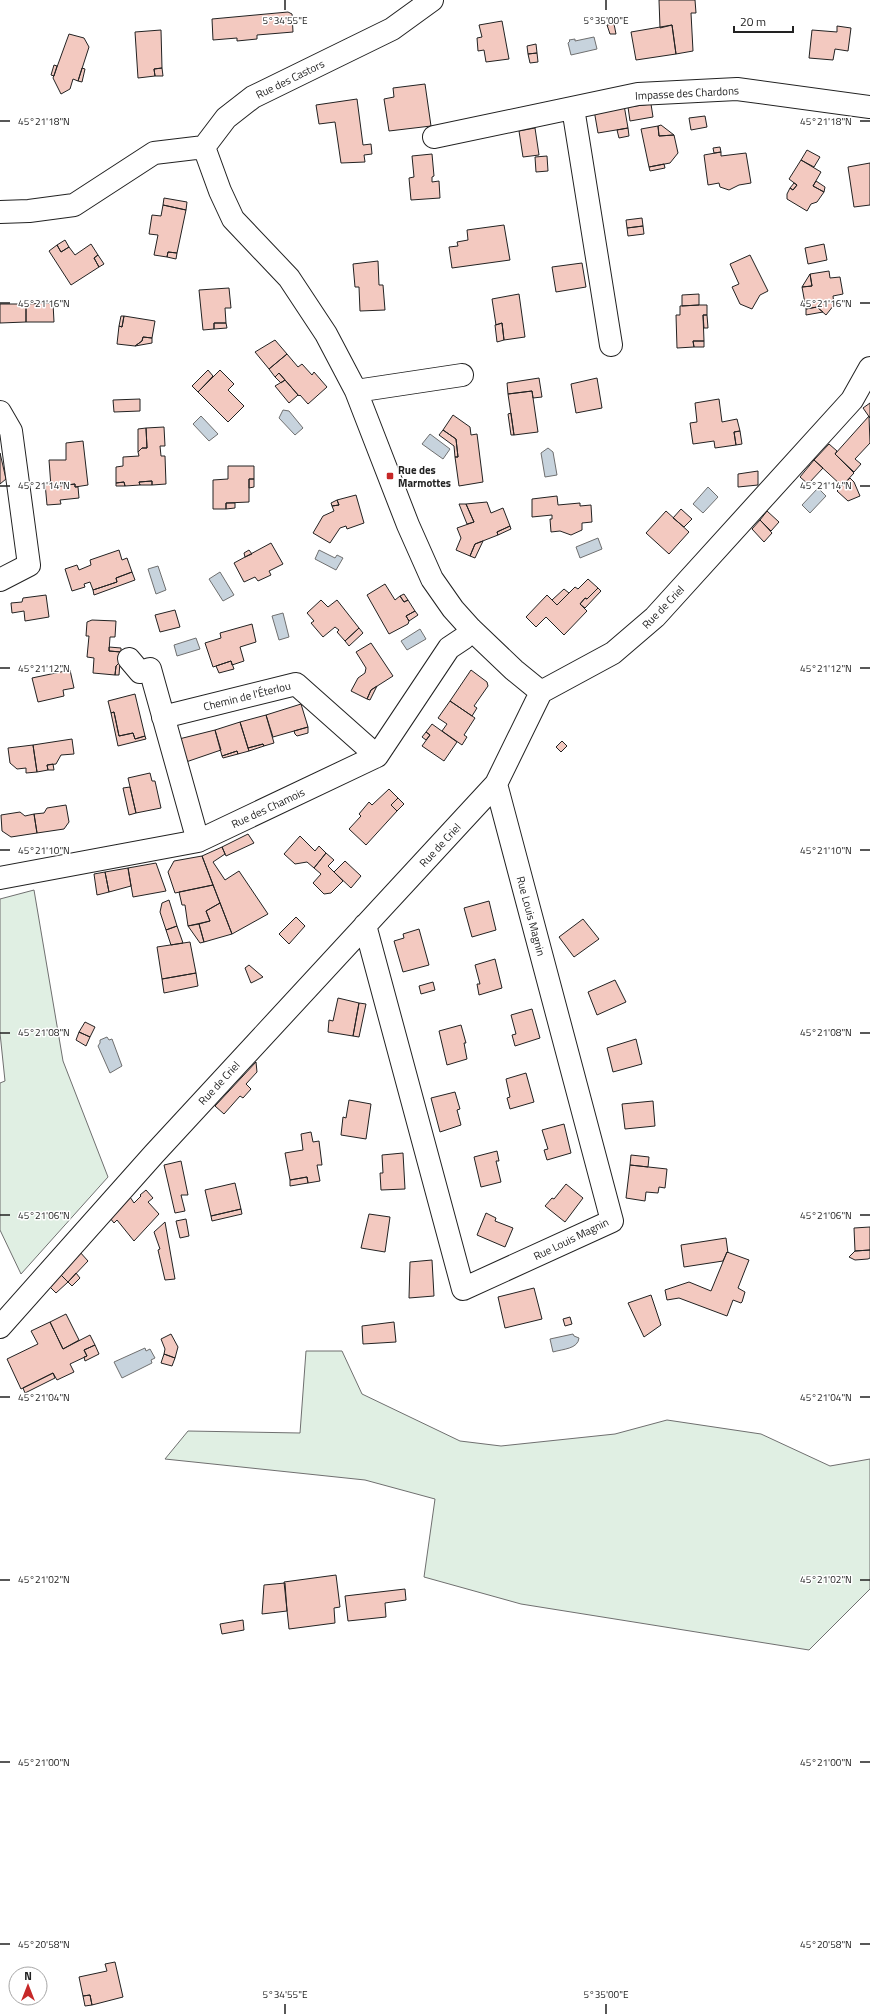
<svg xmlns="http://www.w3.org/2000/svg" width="870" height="2014" font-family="'Titillium Web',sans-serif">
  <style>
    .green { fill: #e0efe3; stroke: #6f6f6f }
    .water { fill: #c7d3dd; stroke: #6f6f6f }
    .building { fill: #f3c9c0; stroke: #222 }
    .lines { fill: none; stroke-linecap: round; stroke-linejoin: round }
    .minor-casing { stroke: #222; stroke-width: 24 }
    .minor { stroke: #fff; stroke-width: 22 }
    .ticks { fill: none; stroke: #222; stroke-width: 1.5 }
    .poi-dot { fill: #c62828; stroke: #fff; stroke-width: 1.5 }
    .labels { text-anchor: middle; stroke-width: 3; stroke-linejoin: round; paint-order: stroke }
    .street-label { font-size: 11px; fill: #222; stroke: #fff }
    .poi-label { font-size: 11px; font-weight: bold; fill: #222; stroke: #fff; text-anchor: start }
    .ticks-label { font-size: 10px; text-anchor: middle; fill: #222; stroke: #fff; stroke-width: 3; stroke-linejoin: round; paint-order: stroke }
  </style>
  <rect width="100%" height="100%" fill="#fff"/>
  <path class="green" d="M34,890l29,171 45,116 -87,97 -21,-44v-147l5,-2 -5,-48v-134z
    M306,1351h36l20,43 98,47 41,5 114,-12 52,-14 94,14 69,32 40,-7v130l-61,61 -288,-46 -97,-27 11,-78 -70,-19 -200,-21 23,-28 112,2z"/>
  <path class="water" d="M594,37l3,12 -26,6 -3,-12 2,-2 -1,-1 6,-1v2z
    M283,410l6,1 14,17 -8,7 -16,-17z
    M201,416l17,18 -9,7 -16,-17z
    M430,434l20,15 -7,10 -21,-15z
    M548,448l5,4 4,23 -12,2 -4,-24z
    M708,487l10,10 -15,16 -10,-9z
    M818,488l8,8 -16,17 -8,-8z
    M598,538l4,11 -22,9 -4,-11z
    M319,550l16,8 2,-3 6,3 -7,12 -21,-11z
    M158,566l8,24 -10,4 -8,-25z
    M220,572l14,23 -11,6 -14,-22z
    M283,613l6,24 -10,3 -7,-24z
    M420,629l6,10 -19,11 -6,-9z
    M196,638l4,11 -23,7 -3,-11z
    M107,1037l2,3 3,-1 10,27 -12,7 -12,-27 2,-3v-3z
    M573,1334l1,2 5,2c-1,11 -16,11 -26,14l-3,-13z
    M145,1348l1,3 4,-2 5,9 -4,2 1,3 -30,15 -8,-16z"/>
  <path class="building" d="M659,0h36l1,13h-5l2,38 -17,3 -4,-29 -12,3z
    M288,12l4,2 1,18 -36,3v4l-20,2v-3l-24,2 -1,-21z
    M502,21l7,38 -23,3 -2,-12 -6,1 -1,-13 5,-1 -3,-12z
    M614,24l2,10h-6l-3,-9z
    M672,25l4,29 -40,6 -5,-28z
    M837,26l14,2 -3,23 -13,-2 -2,11 -24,-2 3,-28 25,2z
    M161,30l1,38 -8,1 1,7 -17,2 -3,-46z
    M69,34l15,4 5,9 -11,34 -5,-2 -3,10 -9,5 -8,-16z
    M536,44l1,9 -9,1 -1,-8z
    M537,53l1,9 -8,1 -2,-9z
    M54,65l3,1 -3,10 -3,-1z
    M82,68l3,1 -3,13 -4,-1z
    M162,68l1,8h-8l-1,-7z
    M425,84l6,42 -42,5 -5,-32 10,-2 -1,-9z
    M357,99l6,46 8,-1 1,10 -8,1 1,7 -24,1 -6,-41 -16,2 -3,-19z
    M651,104l2,13 -23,4 -2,-14z
    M624,105l4,23 -30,5 -4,-23z
    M705,116l2,11 -16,3 -2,-12z
    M661,125l13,10 -15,1 -1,-10z
    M658,126l1,10 15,-1 4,18 -8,10 -21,4 -8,-38z
    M535,128l4,27 -16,2 -4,-26z
    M628,128l1,8 -10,2 -2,-8z
    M720,147l1,5 -7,1 -1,-5z
    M807,150l13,7 -6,10 -13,-7z
    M721,152v4l25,-3 5,30 -12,2 -10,5 -9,-3 -1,-4 -11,2 -4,-30z
    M432,154l2,22 -2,1v5l7,-1 1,17 -29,2 -2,-22 5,-1 -2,-21z
    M547,156l1,15 -12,1 -1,-15z
    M801,160l20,12 -8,14 11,6 -7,10 -6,2 -4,7 -20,-12v-5l3,-6 3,2 4,-5 -8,-6z
    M870,163v42l-16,2 -6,-40z
    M664,164l1,4 -15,3 -1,-4z
    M816,181l9,6 -1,5 -11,-6z
    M794,183l3,2 -4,5 -3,-2z
    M164,198l23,4 -1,8 -23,-5z
    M163,205l23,5 -9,43 -9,-1 -1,5 -13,-2 4,-20 -9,-1 3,-19 9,1z
    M642,218l1,8 -16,2 -1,-8z
    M504,225l6,35 -58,8 -3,-21 9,-1 -1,-4 11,-2 -1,-10z
    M643,226l1,8 -16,2 -1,-8z
    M65,240l4,7 -8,5 -4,-7z
    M91,244l7,11 -4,3 5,9 -28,18 -22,-34 8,-6 4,7 8,-5 6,8z
    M824,244l3,16 -19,4 -3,-16z
    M168,252l9,1 -1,6 -9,-2z
    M98,255l6,9 -5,3 -5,-9z
    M750,255l18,36 -8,4 -8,14 -12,-5 -8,-17 7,-3 -9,-20z
    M378,261l1,24h4l2,25 -25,1 -1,-24h-4l-2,-23z
    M582,263l4,24 -30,5 -4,-25z
    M829,271l1,7 10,-1 3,17 -10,2 1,9 -8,10 -9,-8 -11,2 -4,-22 10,-1 -2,-12z
    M810,274l2,12 -10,1z
    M229,288l2,20h-6l1,15h-12v6l-11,1 -4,-40z
    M519,294l6,43 -21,3 -2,-17 -6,2 -4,-26z
    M699,294v11l-17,1v-11z
    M53,303l1,19h-28v-18z
    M0,304h26v18l-26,1z
    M699,305h8v10h-4l1,26h-11l1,6 -17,1 -1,-33h4v-9z
    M817,307l6,5 -17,3v-6z
    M703,315h4l1,13h-4z
    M121,316h3l-2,11 -3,-1z
    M124,316l31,5 -3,17 -9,-1 -1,4 -7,5 -18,-2 2,-18 3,1z
    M214,323h12l1,5 -13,1z
    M502,323l2,17 -7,2 -2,-17z
    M143,337l9,1v5l-17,3 7,-5z
    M275,340l12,14 -18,15 -14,-17z
    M693,341h11v6h-10z
    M287,354l11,13 4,-3 10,11 2,-3 13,15 -19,17 -8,-9 -1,1 -20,-23 -4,4 -6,-8z
    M208,370l5,6 -15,16 -6,-6z
    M220,370l14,14 -6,6 16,16 -16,16 -30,-30z
    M279,373l6,7 -4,3 -6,-6z
    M539,378l3,19 -9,1 -1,-7 -24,3 -1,-11z
    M597,378l5,30 -26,5 -5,-29z
    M285,380l13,15 -9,8 -14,-17z
    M532,391l6,41 -24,3 -6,-41z
    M140,399v12l-26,1 -1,-12z
    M719,399l3,23 15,-3 3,12 -6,1 2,13 -21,3 -1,-7 -21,3 -3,-21 7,-1 -2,-19z
    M870,403v15l-7,-10z
    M511,413l3,22h-3l-3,-21z
    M453,415l17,12 1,8 6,-1 6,48 -24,4 -4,-29h3l-2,-18 -13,-9z
    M869,416l1,27 -15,16 6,5 -7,8 -19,-18z
    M164,427l1,19h-5l1,10h4l1,28 -14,1v-4l-13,1 1,3 -15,1 -1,-4 -8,1v-16l7,-1v-9l16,-1 -1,-4 4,-4h5l-1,-20z
    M146,428l1,20h-5l-4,4v-23z
    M443,430l13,9 2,18h-3l-1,-11 -15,-11z
    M740,431l2,13 -6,1 -2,-13z
    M83,441l5,44 -13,2v-3l-24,3 -2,-27h17v-17z
    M829,444l8,7 -2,3 19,19 -12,13 -28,-26z
    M0,453l6,26 -6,5z
    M814,460l9,8 -15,16 -8,-7z
    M228,466h26v13h-5v23l-23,1v6h-13v-29l15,-1z
    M758,471v14l-20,2v-13z
    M850,478l4,4 6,14 -12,5 -11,-10z
    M249,479h5v8l-5,1z
    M152,481v4h-12l-1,-3z
    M51,482v5l24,-3v3h3l1,11 -19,2 1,4 -14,1 -2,-22z
    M124,482l1,4h-9v-3z
    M356,495l8,28 -17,6 -1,-3 -6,2 -10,15 -17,-10 10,-17 11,-5 -2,-5 7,-1 -2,-5z
    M557,496l1,9 22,-2v3l11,-1 1,17 -10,1v7l-11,5 -11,-4 -9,1 -1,-13h2v-4l-20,2v-18z
    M337,500l2,5 -7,1 -1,-3z
    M487,502l4,11 12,-5 7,18 -13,6 1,3 -23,9 -5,12 -14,-6 5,-12 -4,-10 17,-6 -8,-18z
    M226,503h9v5l-9,1z
    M459,504h7l8,18 -7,2z
    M681,509l11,10 -8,8 -11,-9z
    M666,511l23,21 -20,22 -23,-21z
    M767,511l12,11 -8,9 -11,-11z
    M760,520l12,13 -8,9 -12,-13z
    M510,526l1,3 -13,6 -1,-3z
    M483,541l-8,17 -5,-2 5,-12z
    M271,543l12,21 -14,7 2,4 -13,6 -3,-4 -11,5 -10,-19z
    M119,550l3,10 5,-2 5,14 -16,6 1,4 -24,8 -3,-8 -6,2 1,3 -13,4 -7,-22 12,-4 2,5 12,-5 -1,-5z
    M249,550l3,4 -7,3 -1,-4z
    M132,572l3,8 -41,15 -1,-5 24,-8 -1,-4z
    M588,579l10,9 -11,11 -2,-1 -5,6 7,7 -23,24 -18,-18 -10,10 -10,-10 21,-22 10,10 18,-18 3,2z
    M385,584l10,16 5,-4 4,6 4,-2 7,11 -9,5 3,5 -1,3 -19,10 -22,-39z
    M598,588l3,3 -16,17 -5,-4 5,-6 2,1z
    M564,589l5,4 -12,12 -5,-5z
    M404,594l4,6 -4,2 -4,-6z
    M46,595l3,22 -24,4 -1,-10 -12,2 -1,-10 11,-1 1,-4z
    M321,600l7,7 9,-7 22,28 -14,13 -8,-9 2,-2 -4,-3 -12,10 -12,-14 3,-2 -7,-8z
    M175,610l5,17 -20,5 -5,-17z
    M415,611l3,4 -9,6 -3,-5z
    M92,620l24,1 -1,16h-5l-1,14 12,1 -1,10 -4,4 -1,9 -22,-2 1,-15 -7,-1 2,-21h-3l1,-14z
    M252,624l4,18 -16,5 4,14 -12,4 -1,-4 -18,6 -8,-24 16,-5 -1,-5z
    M359,628l4,5 -14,13 -4,-5z
    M371,643l22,33 -22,14 -4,9 -16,-8 7,-13 7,-5 1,-5 -10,-16z
    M109,647l12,1v4l-12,-1z
    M231,661l3,8 -15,4 -3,-7z
    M120,662l-1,13h-4l1,-9z
    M70,670l4,18 -11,2 1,6 -26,6 -6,-24z
    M471,670l16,12 1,4 -14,20 3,2 -5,8 -22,-15z
    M377,686l-7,14 -3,-1 4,-9z
    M135,694l10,42 -10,3 -2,-6 -14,3 -5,-24 -3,1 -3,-12z
    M450,701l25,17 -11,17 3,2 -5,8 -20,-14 5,-7 -9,-6z
    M301,704l7,23 -35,10 -7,-22z
    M114,712l5,24 14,-3 2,6 10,-3 1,3 -28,7 -7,-33z
    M266,715l8,28 -10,3 -1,-2 -15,4 -8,-26z
    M240,722l9,29 -11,3 -1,-3 -15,5 -7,-26z
    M432,724l25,18 -13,19 -22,-15 8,-11 -4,-3z
    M308,727v6l-11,3 -2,-2 -1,-3z
    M215,730l6,20 -35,12 -7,-23z
    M426,732l4,3 -4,5 -4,-3z
    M72,739l2,15 -13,1 -5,9 -9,1 1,5 -11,2 -4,-27z
    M562,741l5,5 -6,6 -5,-5z
    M263,744l1,2 -15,5 -1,-3z
    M33,745l4,27 -11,1v-5l-9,1 -7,-6 -2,-15z
    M237,751l1,3 -15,4 -1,-2z
    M53,764l1,6h-6l-1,-5z
    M150,773l2,8h3l6,27 -25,5 -8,-35z
    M130,787l6,26 -7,2 -6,-27z
    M389,789l9,9 -7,7 6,6 -31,34 -17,-16 12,-13 -2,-2 10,-12 3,3z
    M398,798l6,6 -7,7 -6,-6z
    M66,805l3,17 -5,7 -27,4 -3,-19 10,-1 3,-5z
    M20,812l5,4 9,-2 3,19 -26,4 -9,-6 -1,-16z
    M248,834l6,9 -28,13 -4,-9z
    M300,836l15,15 4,-5 7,7 -12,15 -7,-6 -12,2 -11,-10z
    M222,847l3,7 -12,8 12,18 14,-9 29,43 -36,20 -30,-78z
    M326,853l8,7 -6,6 15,15 -12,12 -7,1 -11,-11 8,-9 -7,-6z
    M202,856l11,29 -38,8 -7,-21 6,-11z
    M345,861l16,15 -10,12 -17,-16z
    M156,863l10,28 -33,6 -5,-29z
    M128,868l3,18 -22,6 -4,-20z
    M105,872l4,20 -12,3 -3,-21z
    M213,885l7,18 -14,8 4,10 -22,5 -3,-21h-3l-3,-13z
    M169,900l8,26 -11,4 -6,-18 2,-9z
    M489,901l7,29 -24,7 -8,-29z
    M220,903l12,31 -28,8 -5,-18 11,-3 -4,-10z
    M296,917l9,9 -16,18 -10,-10z
    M583,919l16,20 -25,18 -15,-20z
    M199,924l5,18 -4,1 -12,-17z
    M177,926l6,17 -12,2 -5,-15z
    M419,929l10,36 -26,7 -9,-31 10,-3 -1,-4z
    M190,942l6,31 -34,6 -5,-32z
    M495,959l7,29 -23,7 -2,-11h3l-5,-19z
    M249,965l14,12 -12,6 -6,-15z
    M196,973l2,13 -34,7 -2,-14z
    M615,980l11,22 -29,13 -9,-23z
    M433,982l2,8 -14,4 -2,-8z
    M338,998l21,5 -6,33 -25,-4 1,-12 4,1z
    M359,1003l7,1 -7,33 -6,-1z
    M532,1009l8,29 -25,8 -3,-11 4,-1 -5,-19z
    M85,1022l10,5 -5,10 -11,-5z
    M461,1025l5,18h-2l3,16 -20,6 -8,-34z
    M79,1032l11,5 -4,9 -10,-6z
    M636,1039l6,25 -29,8 -6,-24z
    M256,1062l1,10 -11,12 5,5 -8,9 -3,-2 -16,18 -9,-8z
    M526,1073l8,29 -24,7 -3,-11 3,-1 -4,-18z
    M455,1092l5,17 -3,1 4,15 -21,7 -9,-34z
    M349,1100l22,4 -5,35 -25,-4 2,-18 3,1z
    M653,1101l2,25 -30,3 -3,-25z
    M564,1124l7,29 -24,7 -3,-10 4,-1 -6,-19z
    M311,1132l2,10 6,-1 3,24h-5l3,16 -12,2 -1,-6 -17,3 -5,-27 18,-3 -2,-16z
    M497,1151l2,10h-3l5,21 -20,5 -7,-30z
    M403,1153l2,36 -24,1 -1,-17h3l-1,-18z
    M631,1155l18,2 -1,10 -18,-2z
    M181,1161l7,34h-7l4,16 -10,2 -11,-48z
    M630,1165l37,4 -2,19 -6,-1 -1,6 -12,-1 -1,9 -19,-3z
    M307,1177l1,6 -18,3v-6z
    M235,1183l6,26 -30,7 -6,-26z
    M566,1184l17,14 -18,24 -20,-16 7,-8 2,1z
    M146,1190l7,8 -5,4 11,12 -25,27 -17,-21 -3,3 -4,-5 20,-21 4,6 7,-7 -1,-1z
    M241,1209l1,5 -30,7 -1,-5z
    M486,1213l10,5 -1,3 18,7 -8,19 -28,-12z
    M369,1214l21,3 -5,35 -24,-4z
    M186,1219l3,17 -9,2 -4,-17z
    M165,1222l10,57 -10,1 -7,-30 2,-1 -6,-17z
    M870,1227v23l-15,1 -1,-23z
    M726,1238l2,15 -1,-1 -4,9 -39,6 -3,-22z
    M870,1250v8l-2,1 -13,1 -6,-3 6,-6z
    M79,1251l9,10 -20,21 -9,-9z
    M727,1252l22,8 -11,28 7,4 -3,10 -1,1 -8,-3 -6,16 -48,-18 -12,2 -2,-10 24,-8 22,9z
    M432,1260l2,36 -25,2 1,-36z
    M59,1273l9,9 -12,11 -8,-8z
    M76,1273l4,5 -8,8 -4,-4z
    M534,1288l8,31 -37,9 -7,-31z
    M651,1295l10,30 -17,12 -16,-34z
    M66,1314l13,26 -16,9 -13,-27z
    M570,1317l2,7 -7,2 -2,-7z
    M50,1322l13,27 27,-14 5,10 -11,5 3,6 -17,8 4,8 -17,8 -4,-7 -32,16 -14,-30 31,-15 -7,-13z
    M394,1322l2,20 -33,2 -1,-18z
    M171,1334l7,13 -3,11 -11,-4 1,-5 -4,-10z
    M95,1345l4,9 -14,7 -1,-4 3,-1 -3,-6z
    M164,1354l11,4 -3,8 -11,-3z
    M53,1373l2,5 -30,15 -2,-5z
    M336,1575l4,32 -6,1 1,15 -46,6 -5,-47z
    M285,1583l2,28 -25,3 2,-29z
    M405,1589l1,11 -21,3 1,14 -38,4 -3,-25z
    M243,1620l1,10 -22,4 -2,-10z
    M115,1962l8,35 -31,8 -2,-10 -7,1 -4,-19 28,-6 -2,-7z
    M90,1995l2,10 -7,1 -2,-10z"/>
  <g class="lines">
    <g class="minor-casing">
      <path id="minor" d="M573,108l38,237
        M434,137l204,-43 99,-5 133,18
        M204,147l16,44 13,28 56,59 37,56 30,57 52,134 24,54 21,30 18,20 43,41 27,22
        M0,212l29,-1 45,-6 80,-52 50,-6 22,-29 27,-21 139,-68 40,-29
        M356,391l106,-16
        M0,412l11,19 18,134 -29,15
        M129,659l11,13 10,-3 48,172
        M163,717l133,-33 81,72
        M0,878l198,-37 179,-85 72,-108 15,-10 7,-9
        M365,925l98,364 149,-68 -116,-437
        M0,1327l154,-173 342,-370 45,-92 72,-39 42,-36 197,-217 18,-32"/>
    </g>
    <use href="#minor" class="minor"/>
  </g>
  <path class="ticks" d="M285,0v10M606,0v10M0,121h10M860,121h10M0,303h10M860,303h10M0,486h10M860,486h10M0,668h10M860,668h10M0,850h10M860,850h10M0,1033h10M860,1033h10M0,1215h10M860,1215h10M0,1397h10M860,1397h10M0,1580h10M860,1580h10M0,1762h10M860,1762h10M0,1944h10M860,1944h10M285,2004v10M606,2004v10"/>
  <rect class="poi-dot" x="386" y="472" width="8" height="8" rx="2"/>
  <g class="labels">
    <g class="street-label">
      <text transform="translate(290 79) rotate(-26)" y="4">Rue des Castors</text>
      <text transform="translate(687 93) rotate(-3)" y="4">Impasse des Chardons</text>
      <text transform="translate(663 607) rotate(-46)" y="4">Rue de Criel</text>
      <text transform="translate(247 696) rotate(-14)" y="4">Chemin de l'Éterlou</text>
      <text transform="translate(268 808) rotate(-25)" y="4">Rue des Chamois</text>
      <text transform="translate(440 845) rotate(-47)" y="4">Rue de Criel</text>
      <text transform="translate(531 916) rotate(75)" y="4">Rue Louis Magnin</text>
      <text transform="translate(219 1083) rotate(-47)" y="4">Rue de Criel</text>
      <text transform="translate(571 1239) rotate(-26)" y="4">Rue Louis Magnin</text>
    </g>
    <g class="poi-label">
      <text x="398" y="474">Rue des<tspan x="398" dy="13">Marmottes</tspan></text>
    </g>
  </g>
  <g class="ticks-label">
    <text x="285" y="24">5°34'55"E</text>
    <text x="606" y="24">5°35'00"E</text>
    <text x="44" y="125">45°21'18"N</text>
    <text x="826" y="125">45°21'18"N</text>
    <text x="44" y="307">45°21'16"N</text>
    <text x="826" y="307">45°21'16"N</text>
    <text x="44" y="489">45°21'14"N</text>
    <text x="826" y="489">45°21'14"N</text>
    <text x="44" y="672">45°21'12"N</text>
    <text x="826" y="672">45°21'12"N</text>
    <text x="44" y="854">45°21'10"N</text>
    <text x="826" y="854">45°21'10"N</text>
    <text x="44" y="1036">45°21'08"N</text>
    <text x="826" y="1036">45°21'08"N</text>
    <text x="44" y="1219">45°21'06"N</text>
    <text x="826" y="1219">45°21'06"N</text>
    <text x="44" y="1401">45°21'04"N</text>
    <text x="826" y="1401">45°21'04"N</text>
    <text x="44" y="1583">45°21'02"N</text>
    <text x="826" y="1583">45°21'02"N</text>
    <text x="44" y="1766">45°21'00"N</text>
    <text x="826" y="1766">45°21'00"N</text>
    <text x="44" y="1948">45°20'58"N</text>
    <text x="826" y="1948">45°20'58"N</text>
    <text x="285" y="1998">5°34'55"E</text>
    <text x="606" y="1998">5°35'00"E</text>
  </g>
  <g transform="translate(28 1986)"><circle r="19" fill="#ffffff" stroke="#a7a7a7"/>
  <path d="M0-3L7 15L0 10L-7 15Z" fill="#c62828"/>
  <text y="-6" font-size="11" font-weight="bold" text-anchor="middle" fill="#222222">N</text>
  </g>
  <path d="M734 26v6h59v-6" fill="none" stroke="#222222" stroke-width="2"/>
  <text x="740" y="26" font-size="12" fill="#222222" stroke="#ffffff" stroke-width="3" paint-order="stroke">20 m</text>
</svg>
